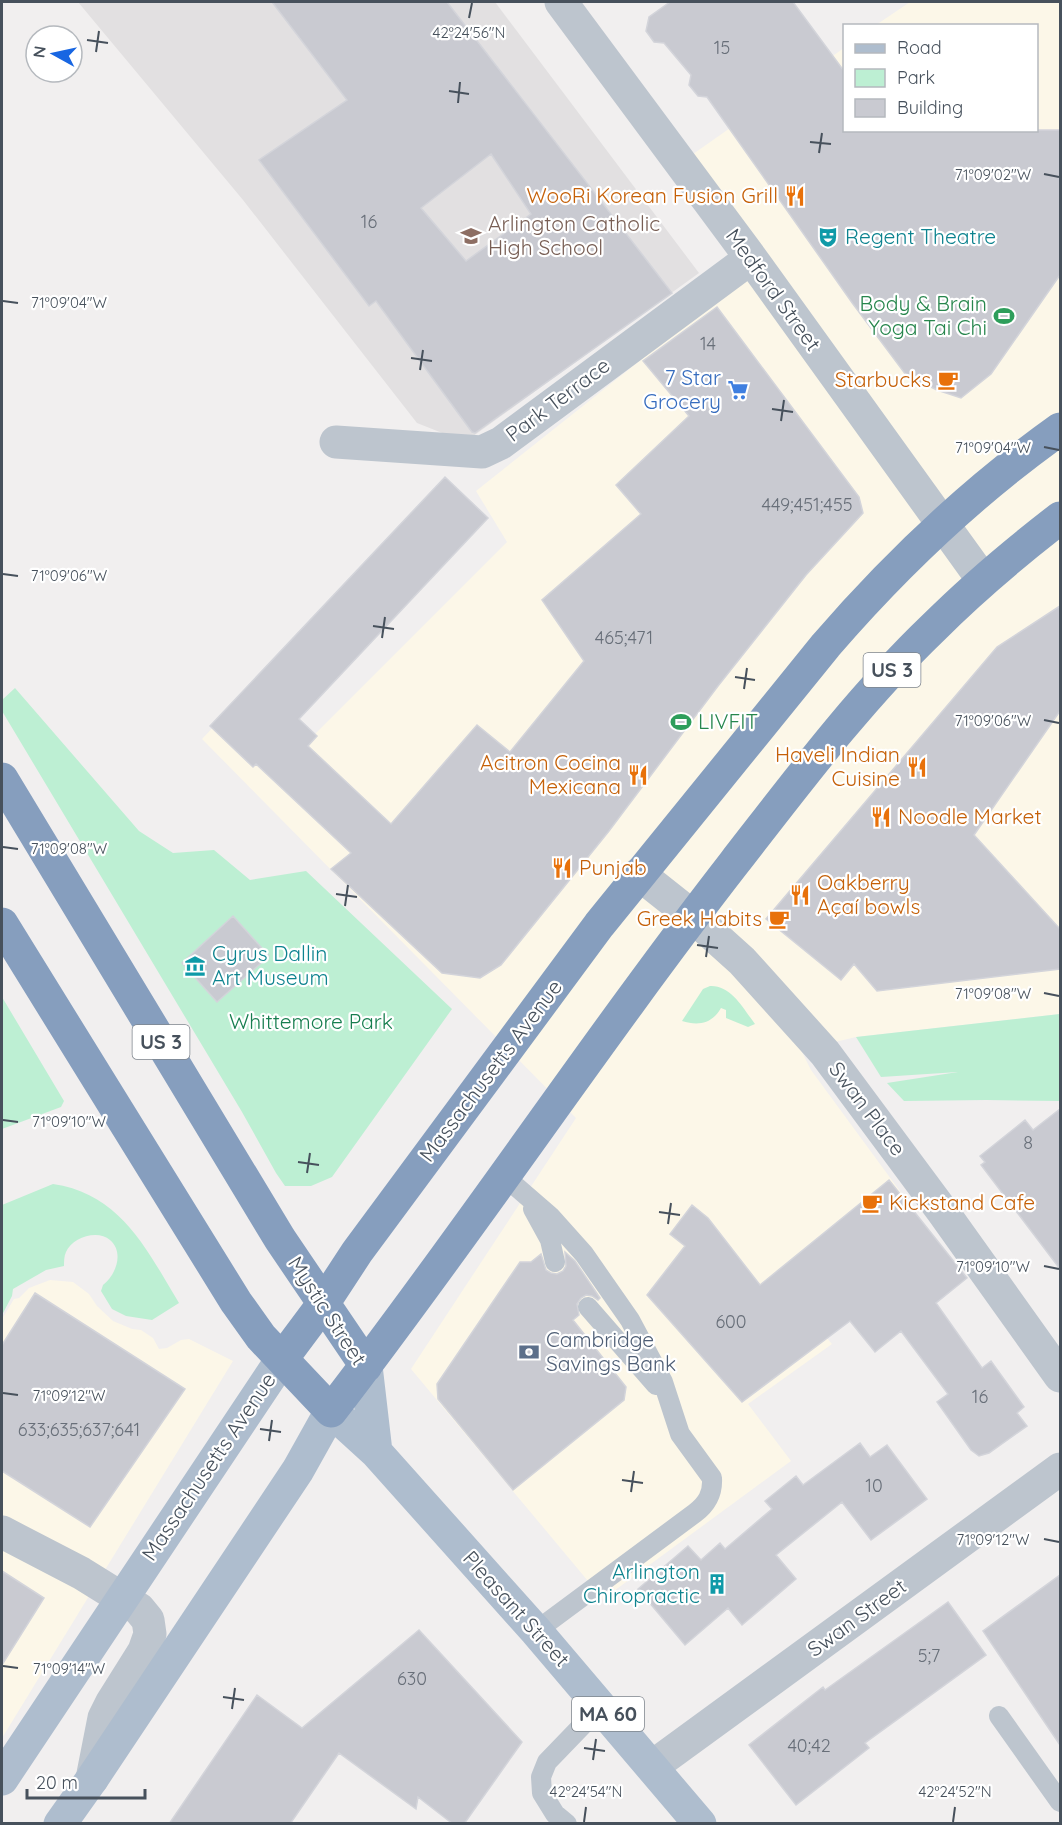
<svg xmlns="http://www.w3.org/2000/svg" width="1062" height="1825" font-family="Quicksand,sans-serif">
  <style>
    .commercial { fill: #fcf7e8 }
    .education { fill: #e2e0e1 }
    .green { fill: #bdefd3 }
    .building { fill: #c9cad1; stroke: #d3d4da; stroke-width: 1.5; fill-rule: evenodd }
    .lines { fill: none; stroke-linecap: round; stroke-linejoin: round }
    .lane { stroke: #bdc5ce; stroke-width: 20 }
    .street { stroke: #bdc5ce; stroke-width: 33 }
    .primary { stroke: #aebdce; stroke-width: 33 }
    .highway { stroke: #869ebe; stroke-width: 33 }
    .ticks { fill: none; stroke: #47515c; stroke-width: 2 }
    .labels { text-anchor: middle; stroke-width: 4.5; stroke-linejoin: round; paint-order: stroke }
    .number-label { font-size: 18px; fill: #686f79 }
    .shield { fill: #fff; stroke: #7e858d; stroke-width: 1.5 }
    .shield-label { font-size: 20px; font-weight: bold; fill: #47515c }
    .food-label { font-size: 21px; fill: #c56008; stroke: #fff; text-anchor: end }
    .education-label { font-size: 21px; fill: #785e54; stroke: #fff; text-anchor: start }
    .culture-label { font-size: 21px; fill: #0d838f; stroke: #fff; text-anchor: start }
    .street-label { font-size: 21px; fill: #47515c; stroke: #fff }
    .leisure-label { font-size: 21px; fill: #27864d; stroke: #fff; text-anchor: end }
    .shop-label { font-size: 21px; fill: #366cbe; stroke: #fff; text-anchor: end }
    .park-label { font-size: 21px; fill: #177e4f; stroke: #fff }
    .service-label { font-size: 21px; fill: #4e5e75; stroke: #fff; text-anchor: start }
    .ticks-label { font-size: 15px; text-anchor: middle; fill: #47515c; stroke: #fff; stroke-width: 4.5; stroke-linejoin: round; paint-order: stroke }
  </style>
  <rect width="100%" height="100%" fill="#f1efef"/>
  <path class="commercial" d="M910,2h150v1012l-204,23 -55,13 10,20 102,139 -90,79 -24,18 33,38 -84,60 43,57 -188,138 -192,-230 165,-251 -374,-379 54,-57 58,53 193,-193 -31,-51 273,-217 -73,-108 168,-118v82h192v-104l-160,-1z
    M50,1280l23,2 16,12 8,12 16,15 19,8 9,1 12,8 6,11 8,-1 14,-8 8,-1 44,22 -231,377v-419l12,-20 5,-1 10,-10z"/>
  <path class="education" d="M78,2h417l204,271 -234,169 -48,-19 -174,-223z"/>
  <path class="green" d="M15,688l124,143 34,22 41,-3 36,30 56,-9 146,138 -120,168 -21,9h-26l-9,-13 -34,-61 -240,-401v-11z
    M710,986c21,-1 33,22 45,38l-7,3 -22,-9v-8l-5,-2c-9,16 -23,18 -39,13l21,-32z
    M2,997l62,104 -3,6 -59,22z
    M1060,1014v87l-74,-1 -82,1 -17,-18 71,-11 -77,5 -25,-40z
    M53,1184c68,10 94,66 126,119l-27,17 -26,-4 -14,-7 -11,-18 2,-6c12,-9 22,-32 7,-45 -12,-11 -38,-3 -44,12 -2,4 -2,10 -2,14l-18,4 -33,19 -1,7 -10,19v-110z"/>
  <path class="building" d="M272,2h175l225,291 -197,140 -3,-1 -96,-131 -7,5 -110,-146 88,-60zM491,154l40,60 -65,47 -45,-53z
    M670,2h123l51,69v59h216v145l-69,99 -30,24 -24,-8 -31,-15 -53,-71 -146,-207 -9,-1 -9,-11 2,-10 -27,-32 -10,-1 -8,-11 3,-14z
    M717,307l142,190 4,16 -57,62 -88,111 -109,145 -108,134 -21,13 -38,-5 -111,-104 20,-16 -95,-89 -3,3 -43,-41 235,-249 43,41 -189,201 18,17 -9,10 83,78 86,-99 33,27 74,-91 -42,-61 99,-86 -25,-29 73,-69 -46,-55z
    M1060,606v105l-86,124 86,94v40l-183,22 -23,-27 -13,16 -75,-61 231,-272z
    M233,916l36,40 -52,46 -35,-39z
    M1060,1109v160l-79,-104 4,-3 -5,-6 45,-36 8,10z
    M889,1180l78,98 -31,25 46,65 9,-7 33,46 -7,6 10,13 -38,27 -10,3 -8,-6 -34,-48 11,-8 -47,-63 -26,21 -25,-31 -108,81 -95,-107 38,-49 -15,-12 22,-29 16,13 52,67z
    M565,1252l10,9 25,37 -2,2 -6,-4 -6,-1 -5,3 -4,6 2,11 -6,5 53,67 -2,13 -111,90 -75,-91 -1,-15 83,-122h11l10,-8 5,16 5,3 6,1 6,-3 3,-5z
    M35,1293l150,96 -95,138 -88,-56v-126z
    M860,1443l10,14 17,-12 40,54 -56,41 -29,-38 -66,53 20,24 -54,46 -14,-17 -43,37 -47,-56 50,-43 13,14 19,-17 5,6 47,-40 -7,-8 31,-25 7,9z
    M2,1571l42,27 -42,67z
    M1060,1575v170l-77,-114z
    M948,1602l38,53 -121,88 4,5 -73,57 -47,-60 74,-58 2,3z
    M419,1630l103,112 -58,82h-11l-35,-27 -2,12 -77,-56 -49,71h-121l88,-129 45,33z"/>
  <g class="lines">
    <path class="lane" d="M505,1177l45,39 34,38 46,66 33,62 17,52 32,44c1,16 -5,26 -17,35l-159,118
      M533,1209l17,31 5,22
      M588,1307l68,78
      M999,1716l61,86
      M567,1824l-12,-10 -13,-21 -1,-16 6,-15 54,-56"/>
    <path class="street" d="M561,2l190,256 232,322
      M336,442l146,10 19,-9 250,-185
      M639,874l53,42 50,45 83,92 118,159 117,164
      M2,1532l79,41 58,36 9,11 2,14 -6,17 -32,51 -8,16 -12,61
      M653,1766l407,-297"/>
    <path class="primary" d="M366,1366l10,86
      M2,1779l280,-420
      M60,1824l32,-45 206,-309 33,-59 45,41 160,179 164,193"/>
    <path class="highway" d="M2,779l278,460 86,127
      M2,924l234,378 25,35 70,74c139,-180 264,-369 403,-548 63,-81 125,-164 199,-235 40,-40 83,-76 127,-110
      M282,1359l41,-55 34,-52 242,-327 227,-280c70,-81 147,-154 234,-216"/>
  </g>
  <path class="ticks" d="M469,18l3,-15M87,40l21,3M96,52l3,-21M449,91l20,3M458,103l2,-21M810,142l21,2M819,153l3,-20M1044,174l15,3M3,301l15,2M411,358l21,3M420,370l3,-20M772,409l21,3M781,421l3,-21M1044,447l15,3M3,574l15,2M373,626l21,3M382,638l3,-21M735,677l20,3M744,689l3,-21M1044,720l15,3M3,847l15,2M336,894l21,3M345,906l3,-21M697,945l21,3M706,957l3,-21M1044,993l15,3M3,1120l15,2M298,1162l21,3M307,1173l3,-20M659,1212l21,3M668,1224l3,-21M1044,1266l15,3M3,1393l15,2M260,1429l21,3M269,1441l3,-21M622,1480l21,3M631,1492l3,-21M1044,1539l15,3M3,1666l15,2M223,1697l21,3M232,1709l3,-21M584,1748l21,3M593,1760l3,-21M584,1822l2,-15M953,1822l2,-15"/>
  <defs>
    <g id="restaurant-bare" transform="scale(1.62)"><path d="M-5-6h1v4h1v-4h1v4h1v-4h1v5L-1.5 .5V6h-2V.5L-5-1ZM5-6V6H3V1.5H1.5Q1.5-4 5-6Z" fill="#e8710a" stroke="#fff" stroke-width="2.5" paint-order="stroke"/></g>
    <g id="school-bare" transform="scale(1.62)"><path d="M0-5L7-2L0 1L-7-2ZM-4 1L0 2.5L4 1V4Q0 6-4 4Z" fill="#8d6e63" stroke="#fff" stroke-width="2.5" paint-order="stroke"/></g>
    <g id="theatre-bare" transform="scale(1.62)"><path d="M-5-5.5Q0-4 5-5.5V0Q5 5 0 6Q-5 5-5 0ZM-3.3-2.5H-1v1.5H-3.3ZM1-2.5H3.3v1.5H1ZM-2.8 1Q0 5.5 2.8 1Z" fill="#0f9aa8" stroke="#fff" stroke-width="2.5" paint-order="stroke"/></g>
    <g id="stadium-bare" transform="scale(1.62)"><path d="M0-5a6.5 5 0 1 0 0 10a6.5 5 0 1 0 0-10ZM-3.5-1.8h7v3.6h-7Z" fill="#2e9e5b" stroke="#fff" stroke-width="2.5" paint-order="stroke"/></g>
    <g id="cafe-bare" transform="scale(1.62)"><path d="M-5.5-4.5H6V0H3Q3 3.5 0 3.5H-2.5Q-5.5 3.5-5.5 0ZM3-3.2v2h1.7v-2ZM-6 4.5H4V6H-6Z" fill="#e8710a" stroke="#fff" stroke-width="2.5" paint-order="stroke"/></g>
    <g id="supermarket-bare" transform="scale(1.62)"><path d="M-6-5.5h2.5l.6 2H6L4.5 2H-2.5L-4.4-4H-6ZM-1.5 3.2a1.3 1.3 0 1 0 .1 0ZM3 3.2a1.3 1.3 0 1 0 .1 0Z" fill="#3f7fe0" stroke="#fff" stroke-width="2.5" paint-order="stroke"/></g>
    <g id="museum-bare" transform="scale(1.62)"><path d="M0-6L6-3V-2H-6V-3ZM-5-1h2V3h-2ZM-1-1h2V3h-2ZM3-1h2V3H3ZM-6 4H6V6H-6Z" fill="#0f9aa8" stroke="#fff" stroke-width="2.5" paint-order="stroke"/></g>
    <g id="bank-bare" transform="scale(1.62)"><path d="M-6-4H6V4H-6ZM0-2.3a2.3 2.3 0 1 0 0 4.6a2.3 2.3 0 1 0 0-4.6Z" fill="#5c6f8a" stroke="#fff" stroke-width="2.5" paint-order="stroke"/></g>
    <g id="building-bare" transform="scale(1.62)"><path d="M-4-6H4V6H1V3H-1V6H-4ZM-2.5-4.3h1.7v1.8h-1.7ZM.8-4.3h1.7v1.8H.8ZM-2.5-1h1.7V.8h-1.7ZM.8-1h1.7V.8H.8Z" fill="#0f9aa8" stroke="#fff" stroke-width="2.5" paint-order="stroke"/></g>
  </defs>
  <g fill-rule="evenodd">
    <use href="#restaurant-bare" x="795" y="196"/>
    <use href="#school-bare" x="471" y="236"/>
    <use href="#theatre-bare" x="828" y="237"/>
    <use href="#stadium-bare" x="1004" y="316"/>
    <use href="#cafe-bare" x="948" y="380"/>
    <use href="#supermarket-bare" x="738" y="390"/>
    <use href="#stadium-bare" x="681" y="722"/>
    <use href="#restaurant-bare" x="917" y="767"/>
    <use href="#restaurant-bare" x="638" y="775"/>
    <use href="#restaurant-bare" x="881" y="817"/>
    <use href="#restaurant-bare" x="562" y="868"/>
    <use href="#restaurant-bare" x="800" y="895"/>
    <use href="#cafe-bare" x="779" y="919"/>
    <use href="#museum-bare" x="195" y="966"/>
    <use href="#cafe-bare" x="872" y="1203"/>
    <use href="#bank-bare" x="529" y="1352"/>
    <use href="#building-bare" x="717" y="1584"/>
  </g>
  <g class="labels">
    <g class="number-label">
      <text x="722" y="54">15</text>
      <text x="369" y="228">16</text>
      <text x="708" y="350">14</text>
      <text x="807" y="511">449;451;455</text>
      <text x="624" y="644">465;471</text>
      <text x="1028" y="1149">8</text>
      <text x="731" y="1328">600</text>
      <text x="980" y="1403">16</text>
      <text x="79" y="1436">633;635;637;641</text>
      <text x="874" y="1492">10</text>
      <text x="929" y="1662">5;7</text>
      <text x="412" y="1685">630</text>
      <text x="809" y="1752">40;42</text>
    </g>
    <g class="shield">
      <rect x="863.5" y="653" width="57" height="34" rx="4.5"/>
      <rect x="132.5" y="1025" width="57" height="34" rx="4.5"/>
      <rect x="572" y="1697" width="72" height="34" rx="4.5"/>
    </g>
    <g class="shield-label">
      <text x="892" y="677">US 3</text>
      <text x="161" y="1049">US 3</text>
      <text x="608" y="1721">MA 60</text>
    </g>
    <g class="food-label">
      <text x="778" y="203">WooRi Korean Fusion Grill</text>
      <text x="931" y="387">Starbucks</text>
      <text x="900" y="762">Haveli Indian<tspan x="900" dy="24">Cuisine</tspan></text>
      <text x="621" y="770">Acitron Cocina<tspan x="621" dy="24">Mexicana</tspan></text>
      <text x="898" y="824" text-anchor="start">Noodle Market</text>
      <text x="579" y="875" text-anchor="start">Punjab</text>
      <text x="817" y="890" text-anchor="start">Oakberry<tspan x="817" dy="24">Açaí bowls</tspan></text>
      <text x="762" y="926">Greek Habits</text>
      <text x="889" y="1210" text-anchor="start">Kickstand Cafe</text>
    </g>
    <g class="education-label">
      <text x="488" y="231">Arlington Catholic<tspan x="488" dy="24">High School</tspan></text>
    </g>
    <g class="culture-label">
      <text x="845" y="244">Regent Theatre</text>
      <text x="212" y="961">Cyrus Dallin<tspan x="212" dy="24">Art Museum</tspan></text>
      <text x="700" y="1579" text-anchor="end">Arlington<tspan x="700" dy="24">Chiropractic</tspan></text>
    </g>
    <g class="street-label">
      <text transform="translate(773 290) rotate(54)" y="7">Medford Street</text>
      <text transform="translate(558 400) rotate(-37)" y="7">Park Terrace</text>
      <text transform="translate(491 1071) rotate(-53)" y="7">Massachusetts Avenue</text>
      <text transform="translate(867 1109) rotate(53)" y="7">Swan Place</text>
      <text transform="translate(327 1311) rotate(57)" y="7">Mystic Street</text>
      <text transform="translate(209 1467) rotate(-56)" y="7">Massachusetts Avenue</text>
      <text transform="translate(516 1609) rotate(48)" y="7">Pleasant Street</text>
      <text transform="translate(857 1618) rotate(-36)" y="7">Swan Street</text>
    </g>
    <g class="leisure-label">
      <text x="987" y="311">Body &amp; Brain<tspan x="987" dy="24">Yoga Tai Chi</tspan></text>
      <text x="698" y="729" text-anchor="start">LIVFIT</text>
    </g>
    <g class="shop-label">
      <text x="721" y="385">7 Star<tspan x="721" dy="24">Grocery</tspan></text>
    </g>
    <g class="park-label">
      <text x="311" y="1029">Whittemore Park</text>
    </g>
    <g class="service-label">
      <text x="546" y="1347">Cambridge<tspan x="546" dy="24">Savings Bank</tspan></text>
    </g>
  </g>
  <g class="ticks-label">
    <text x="469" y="38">42°24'56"N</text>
    <text x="993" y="180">71°09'02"W</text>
    <text x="69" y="308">71°09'04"W</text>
    <text x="993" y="453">71°09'04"W</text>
    <text x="69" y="581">71°09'06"W</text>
    <text x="993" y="726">71°09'06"W</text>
    <text x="69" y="854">71°09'08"W</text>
    <text x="993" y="999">71°09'08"W</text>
    <text x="69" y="1127">71°09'10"W</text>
    <text x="993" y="1272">71°09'10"W</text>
    <text x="69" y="1401">71°09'12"W</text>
    <text x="993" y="1545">71°09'12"W</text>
    <text x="69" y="1674">71°09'14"W</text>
    <text x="586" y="1797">42°24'54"N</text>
    <text x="955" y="1797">42°24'52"N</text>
  </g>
  <rect width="1062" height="1825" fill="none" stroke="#47515c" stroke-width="6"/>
  <rect x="843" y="24" width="195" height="108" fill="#ffffff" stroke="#b5b9be" stroke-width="1.5"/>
  <rect x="855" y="44" width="30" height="9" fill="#aebdce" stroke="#b5b9be" stroke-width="1.5"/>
  <text x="897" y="54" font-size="18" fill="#47515c">Road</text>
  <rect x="855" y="69" width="30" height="18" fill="#bdefd3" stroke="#b5b9be" stroke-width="1.5"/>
  <text x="897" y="84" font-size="18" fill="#47515c">Park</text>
  <rect x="855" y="99" width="30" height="18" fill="#c9cad1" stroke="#b5b9be" stroke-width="1.5"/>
  <text x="897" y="114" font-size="18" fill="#47515c">Building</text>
  <g transform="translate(54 54) rotate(278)"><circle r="28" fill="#ffffff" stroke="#b5b9be" stroke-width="1.5"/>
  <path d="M0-4.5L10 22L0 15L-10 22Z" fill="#1866e2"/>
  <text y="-9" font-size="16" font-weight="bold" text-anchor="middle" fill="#47515c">N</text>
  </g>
  <path d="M27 1789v9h118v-9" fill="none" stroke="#47515c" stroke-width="3"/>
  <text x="36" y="1789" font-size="18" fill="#47515c" stroke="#ffffff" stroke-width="4.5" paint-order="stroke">20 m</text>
</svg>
